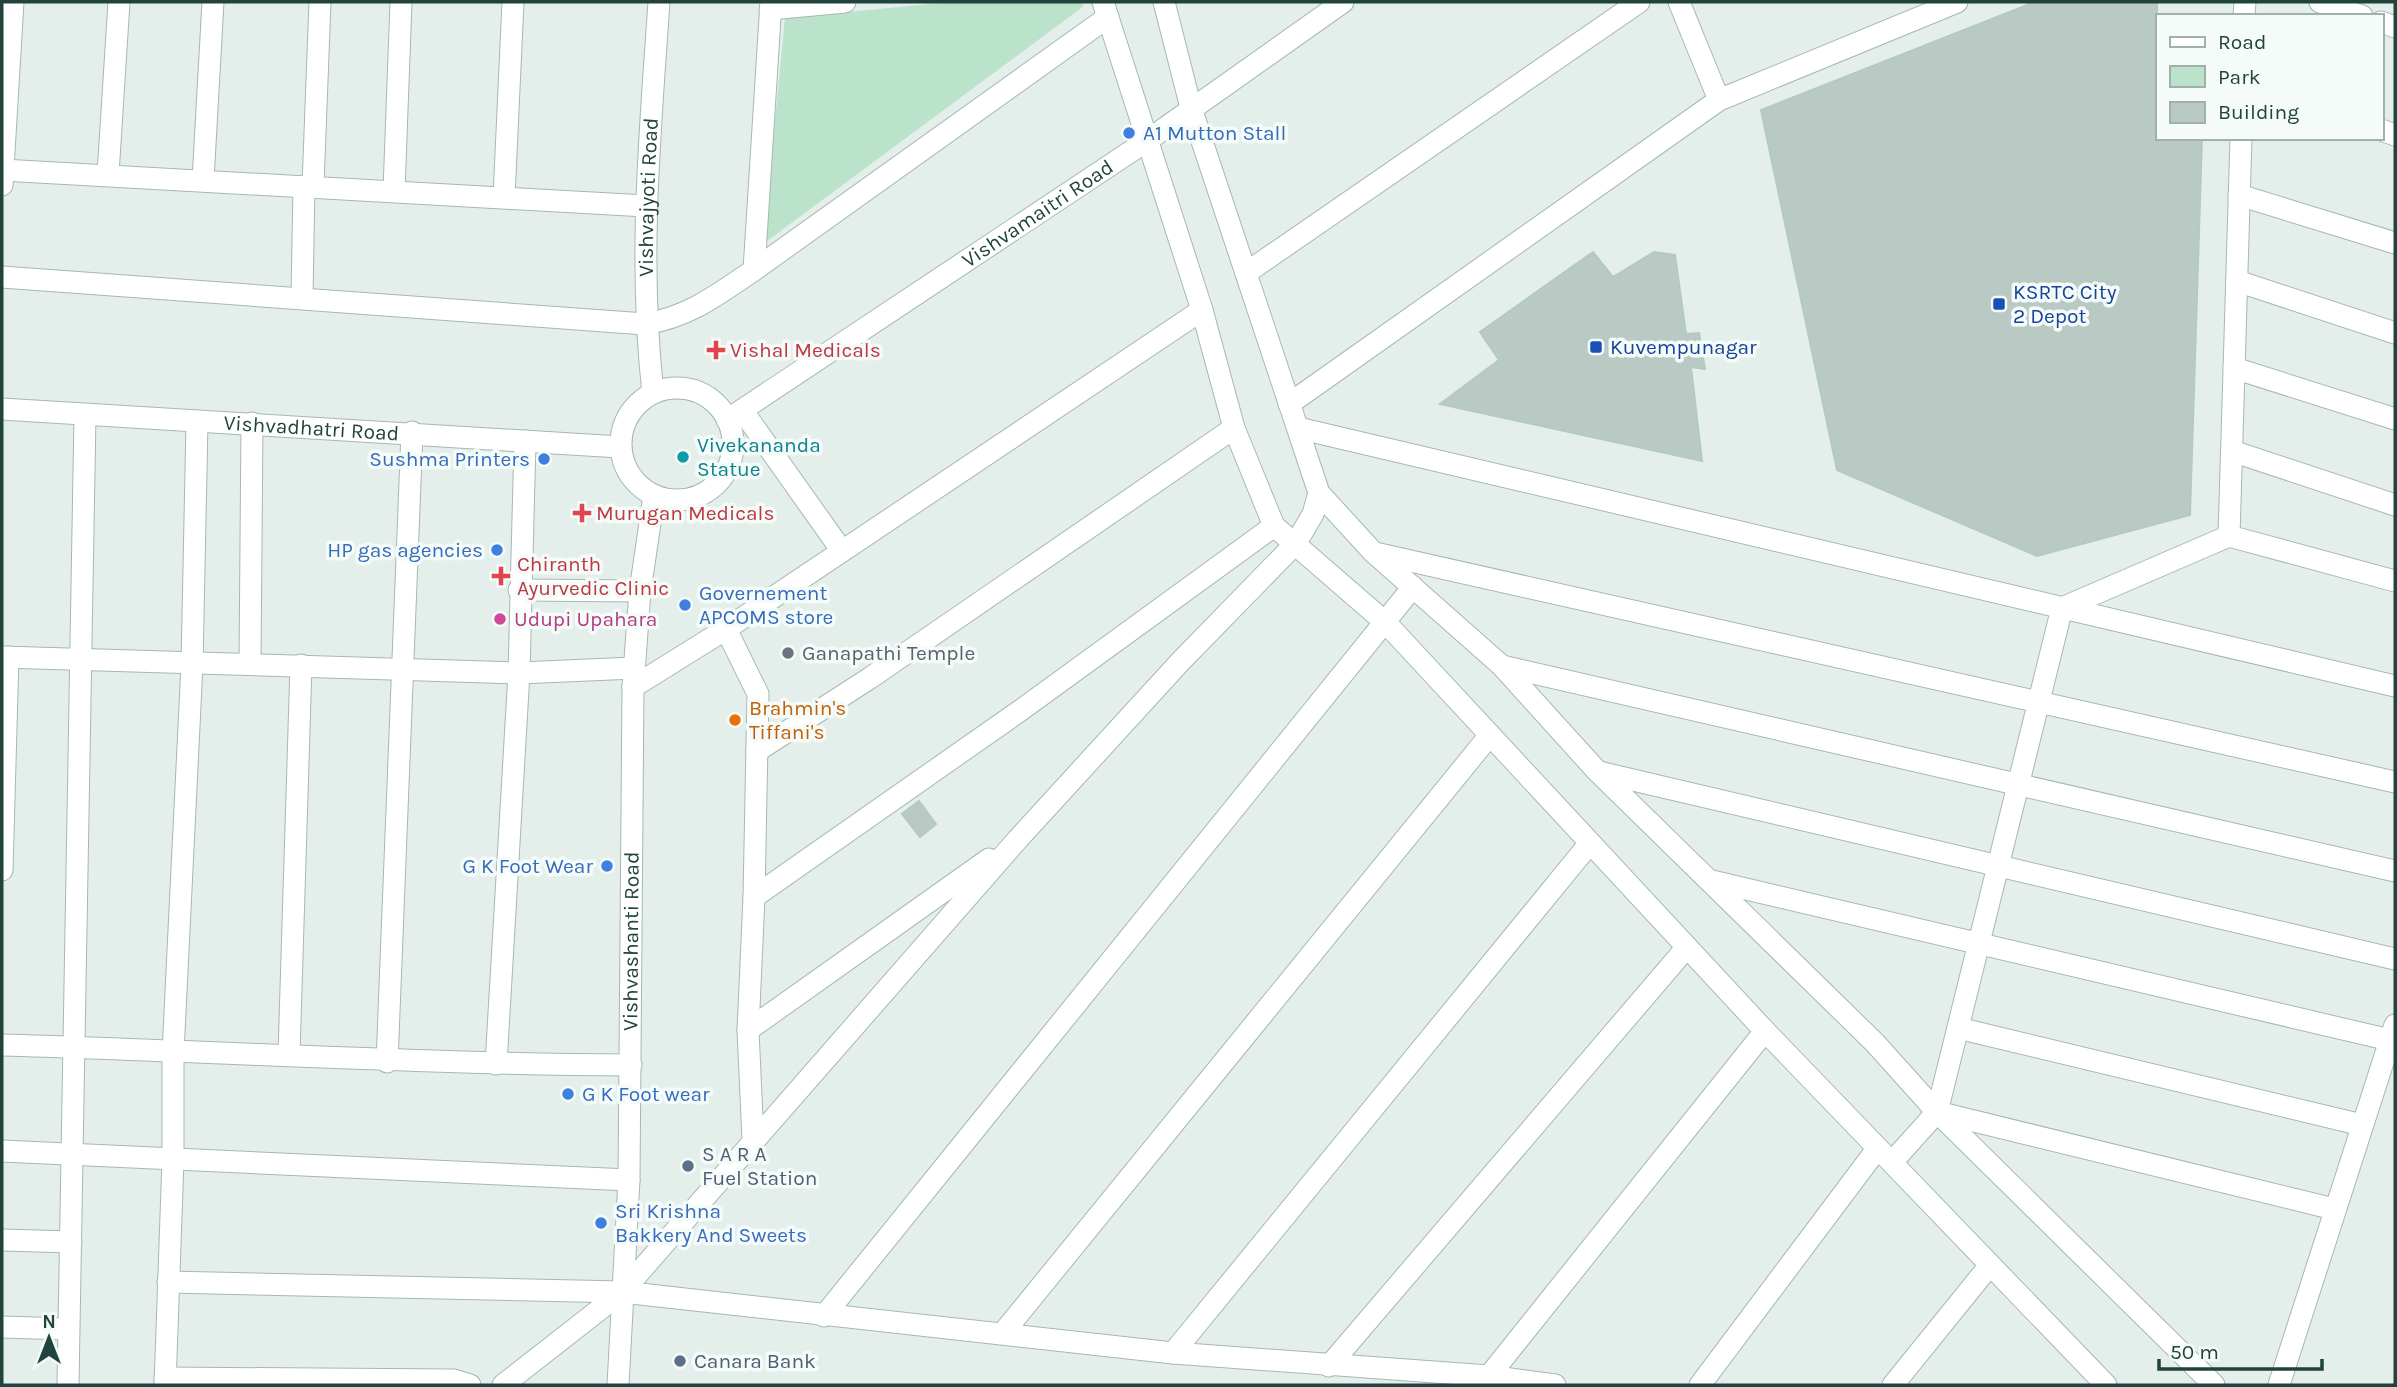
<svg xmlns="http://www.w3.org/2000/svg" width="2397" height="1387" font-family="Karla,sans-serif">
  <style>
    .green { fill: #bbe2ca }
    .building { fill: #b9cac5; stroke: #b5c9c3; stroke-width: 2 }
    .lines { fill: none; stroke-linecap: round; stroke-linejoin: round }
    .minor-casing { stroke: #a6b8b3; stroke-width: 23 }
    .tertiary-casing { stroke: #a6b8b3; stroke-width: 23 }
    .minor { stroke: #fff; stroke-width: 21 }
    .tertiary { stroke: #fff; stroke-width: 21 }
    .shop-dot { fill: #3f7fe0; stroke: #f5fbf8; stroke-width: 2.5 }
    .transit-dot { fill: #1a4fb4; stroke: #f5fbf8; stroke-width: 2.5 }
    .health-dot { fill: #e0444e; stroke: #f5fbf8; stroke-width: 2.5 }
    .culture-dot { fill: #0f9aa8; stroke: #f5fbf8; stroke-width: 2.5 }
    .hotel-dot { fill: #d1479c; stroke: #f5fbf8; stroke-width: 2.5 }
    .worship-dot { fill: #6b7280; stroke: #f5fbf8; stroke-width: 2.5 }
    .food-dot { fill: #e8710a; stroke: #f5fbf8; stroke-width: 2.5 }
    .service-dot { fill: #5c6f8a; stroke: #f5fbf8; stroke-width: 2.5 }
    .labels { text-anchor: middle; stroke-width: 7; stroke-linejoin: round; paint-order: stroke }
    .shop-label { font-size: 21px; fill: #366cbe; stroke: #f5fbf8; text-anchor: start }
    .street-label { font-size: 21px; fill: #21433d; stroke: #f5fbf8 }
    .transit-label { font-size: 21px; fill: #164399; stroke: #f5fbf8; text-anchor: start }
    .health-label { font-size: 21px; fill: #be3a42; stroke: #f5fbf8; text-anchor: start }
    .culture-label { font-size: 21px; fill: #0d838f; stroke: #f5fbf8; text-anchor: start }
    .hotel-label { font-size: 21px; fill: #b23c85; stroke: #f5fbf8; text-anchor: start }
    .worship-label { font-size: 21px; fill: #5b616d; stroke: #f5fbf8; text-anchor: start }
    .food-label { font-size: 21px; fill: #c56008; stroke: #f5fbf8; text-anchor: start }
    .service-label { font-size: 21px; fill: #4e5e75; stroke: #f5fbf8; text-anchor: start }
  </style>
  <rect width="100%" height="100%" fill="#e4efeb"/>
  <path class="green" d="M951,2h130l3,4 -321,238 22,-226z"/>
  <path class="building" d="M2035,2h122v136h45l-12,377 -153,41 -200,-86 -76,-360z
    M1593,252l20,25 41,-25 21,3 11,79 13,-1 6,36 -14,-2 11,94 -262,-57 59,-44 -19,-28z
    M919,801l17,23 -16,13 -18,-23z"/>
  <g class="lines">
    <g class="minor-casing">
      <g id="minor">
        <path d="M1103,2l99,308 32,118 40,98 112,97 379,408 341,354"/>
        <path d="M1164,2l27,106 128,385 54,59 129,114 95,105 278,272 62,69 277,273"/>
        <path d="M1679,2l40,98"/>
        <path d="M2320,2l42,14"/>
        <path d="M770,9l75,-7"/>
        <path d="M2244,16l1,-14"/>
        <path d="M2381,22l14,5"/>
        <path d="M2381,130l14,5"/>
        <path d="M2,170l644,36"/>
        <path d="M108,174l11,-172"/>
        <path d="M203,180l10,-178"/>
        <path d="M2,185l11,-183"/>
        <path d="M313,186l7,-184"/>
        <path d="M394,191l7,-189"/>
        <path d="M2239,195l156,48"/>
        <path d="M504,197l9,-195"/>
        <path d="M754,270l17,-268"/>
        <path d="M1246,273l393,-271"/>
        <path d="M2,277l643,47c44,-7 72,-29 109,-54l354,-253"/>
        <path d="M2237,281l158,52"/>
        <path d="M302,297l2,-111"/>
        <path d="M2234,368l161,51"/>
        <path id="s1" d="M653,393c-15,-131 -3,-261 6,-391"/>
        <path d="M1289,404l430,-304 238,-98"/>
        <path id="s2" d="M2,409l618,38"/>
        <path d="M742,410l100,141"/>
        <path d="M1298,428l1097,258"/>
        <path d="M2232,451l163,54"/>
        <path d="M2229,536l12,-398"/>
        <path d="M1375,553l1020,229"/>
        <path d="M519,590l121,1"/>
        <path d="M726,629l32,65 -4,203 -6,133 5,110"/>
        <path d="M2,657l517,16 115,-5"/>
        <path d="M250,664l2,-241"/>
        <path d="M1502,666l893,205"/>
        <path d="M633,687l93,-58 476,-319"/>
        <path d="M757,751l113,-73 364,-250"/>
        <path d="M1599,772l796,187"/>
        <path d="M2,870l6,-213"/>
        <path d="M1712,881l678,159"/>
        <path d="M754,897l267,-187 253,-184"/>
        <path d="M1958,1028l404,97"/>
        <path d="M748,1030l241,-171"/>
        <path d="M2,1045c210,6 419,19 629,20"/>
        <path d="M289,1054l12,-389"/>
        <path d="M387,1062l25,-630"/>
        <path d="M496,1064l23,-391 6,-232"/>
        <path d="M2,1151l627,29"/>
        <path d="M1893,1161l44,-49"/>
        <path d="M2334,1209l-397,-97 125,-504 167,-72 166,45"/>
        <path d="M2,1240l69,2"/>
        <path d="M168,1282l454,10 551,61 316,23 66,9"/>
        <path d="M824,1316l589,-729"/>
        <path d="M2,1327l66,2"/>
        <path d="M1003,1333l487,-598"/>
        <path d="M1173,1353l417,-510"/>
        <path d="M1329,1366l358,-419"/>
        <path d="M1489,1376l276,-345"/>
        <path d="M165,1378l289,2 16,5"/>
        <path d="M68,1385l17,-970"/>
        <path d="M165,1385l8,-225v-107l19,-388 5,-243"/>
        <path d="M503,1385l119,-93 396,-453 162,-177 116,-119 17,-29 6,-21"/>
        <path d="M1700,1385l177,-236"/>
        <path d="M1893,1385l97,-120"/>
        <path d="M2279,1385l116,-360"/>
      </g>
    </g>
    <g class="tertiary-casing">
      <g id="tertiary">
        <circle cx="677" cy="444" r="56"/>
        <path id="s3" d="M727,420l421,-280 195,-138"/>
        <path id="s4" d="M618,1385l11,-205 4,-493 7,-96 14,-95"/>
      </g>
    </g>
    <use href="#minor" class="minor"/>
    <use href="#tertiary" class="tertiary"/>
  </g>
  <g class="shop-dot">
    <circle cx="1129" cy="133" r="7"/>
    <circle cx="544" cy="459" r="7"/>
    <circle cx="497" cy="550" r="7"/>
    <circle cx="685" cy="605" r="7"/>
    <circle cx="607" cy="866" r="7"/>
    <circle cx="568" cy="1094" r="7"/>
    <circle cx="601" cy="1223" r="7"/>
  </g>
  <g class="transit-dot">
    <rect x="1992" y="297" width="14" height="14" rx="3.5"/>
    <rect x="1589" y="340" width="14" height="14" rx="3.5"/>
  </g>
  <g class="health-dot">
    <path d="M712.5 339.5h7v7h7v7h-7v7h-7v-7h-7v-7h7z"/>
    <path d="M578.5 502.5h7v7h7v7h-7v7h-7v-7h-7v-7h7z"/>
    <path d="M497.5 565.5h7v7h7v7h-7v7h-7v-7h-7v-7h7z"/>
  </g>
  <circle class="culture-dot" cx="683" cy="457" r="7"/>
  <circle class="hotel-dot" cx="500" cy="619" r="7"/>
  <circle class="worship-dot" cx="788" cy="653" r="7"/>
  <circle class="food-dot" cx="735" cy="720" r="7"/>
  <g class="service-dot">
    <circle cx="688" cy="1166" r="7"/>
    <circle cx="680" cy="1361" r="7"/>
  </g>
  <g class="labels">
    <g class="shop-label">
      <text x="1143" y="140">A1 Mutton Stall</text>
      <text x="530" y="466" text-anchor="end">Sushma Printers</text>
      <text x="483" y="557" text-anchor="end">HP gas agencies</text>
      <text x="699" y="600">Governement<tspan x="699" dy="24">APCOMS store</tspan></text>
      <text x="593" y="873" text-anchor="end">G K Foot Wear</text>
      <text x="582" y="1101">G K Foot wear</text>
      <text x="615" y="1218">Sri Krishna<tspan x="615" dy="24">Bakkery And Sweets</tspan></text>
    </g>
    <g class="street-label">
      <text dy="7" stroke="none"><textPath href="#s1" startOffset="196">Vishvajyoti Road</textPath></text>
      <text dy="7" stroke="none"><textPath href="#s3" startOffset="373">Vishvamaitri Road</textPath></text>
      <text dy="7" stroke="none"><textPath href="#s2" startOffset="310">Vishvadhatri Road</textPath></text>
      <text dy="7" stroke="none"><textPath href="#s4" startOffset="444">Vishvashanti Road</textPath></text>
    </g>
    <g class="transit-label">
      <text x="2013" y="299">KSRTC City<tspan x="2013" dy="24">2 Depot</tspan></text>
      <text x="1610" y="354">Kuvempunagar</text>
    </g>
    <g class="health-label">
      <text x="730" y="357">Vishal Medicals</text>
      <text x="596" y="520">Murugan Medicals</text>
      <text x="517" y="571">Chiranth<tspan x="517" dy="24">Ayurvedic Clinic</tspan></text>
    </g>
    <g class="culture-label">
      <text x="697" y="452">Vivekananda<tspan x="697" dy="24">Statue</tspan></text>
    </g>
    <g class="hotel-label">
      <text x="514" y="626">Udupi Upahara</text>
    </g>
    <g class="worship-label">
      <text x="802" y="660">Ganapathi Temple</text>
    </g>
    <g class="food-label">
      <text x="749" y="715">Brahmin's<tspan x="749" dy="24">Tiffani's</tspan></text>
    </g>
    <g class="service-label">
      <text x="702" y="1161">S A R A<tspan x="702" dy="24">Fuel Station</tspan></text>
      <text x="694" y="1368">Canara Bank</text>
    </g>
  </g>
  <rect width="2397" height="1387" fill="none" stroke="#21433d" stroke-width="7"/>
  <rect x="2156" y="14" width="228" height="126" fill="#f5fbf8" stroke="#a0b1ad" stroke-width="2"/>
  <rect x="2170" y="37" width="35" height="10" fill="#ffffff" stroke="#a0b1ad" stroke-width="2"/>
  <text x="2218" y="49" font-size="21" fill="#21433d">Road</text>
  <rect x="2170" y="66" width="35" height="21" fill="#bbe2ca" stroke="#a0b1ad" stroke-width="2"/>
  <text x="2218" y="84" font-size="21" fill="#21433d">Park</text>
  <rect x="2170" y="102" width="35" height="21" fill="#b9cac5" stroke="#a0b1ad" stroke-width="2"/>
  <text x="2218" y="119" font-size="21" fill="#21433d">Building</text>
  <g transform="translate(49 1338)" stroke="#f5fbf8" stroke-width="5" paint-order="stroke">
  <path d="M0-5L12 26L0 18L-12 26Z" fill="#21433d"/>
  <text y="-10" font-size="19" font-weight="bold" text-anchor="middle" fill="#21433d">N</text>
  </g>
  <path d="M2159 1359v10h163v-10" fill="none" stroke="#21433d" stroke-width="3.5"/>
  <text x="2170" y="1359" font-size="21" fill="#21433d" stroke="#f5fbf8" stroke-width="5" paint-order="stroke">50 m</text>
</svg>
